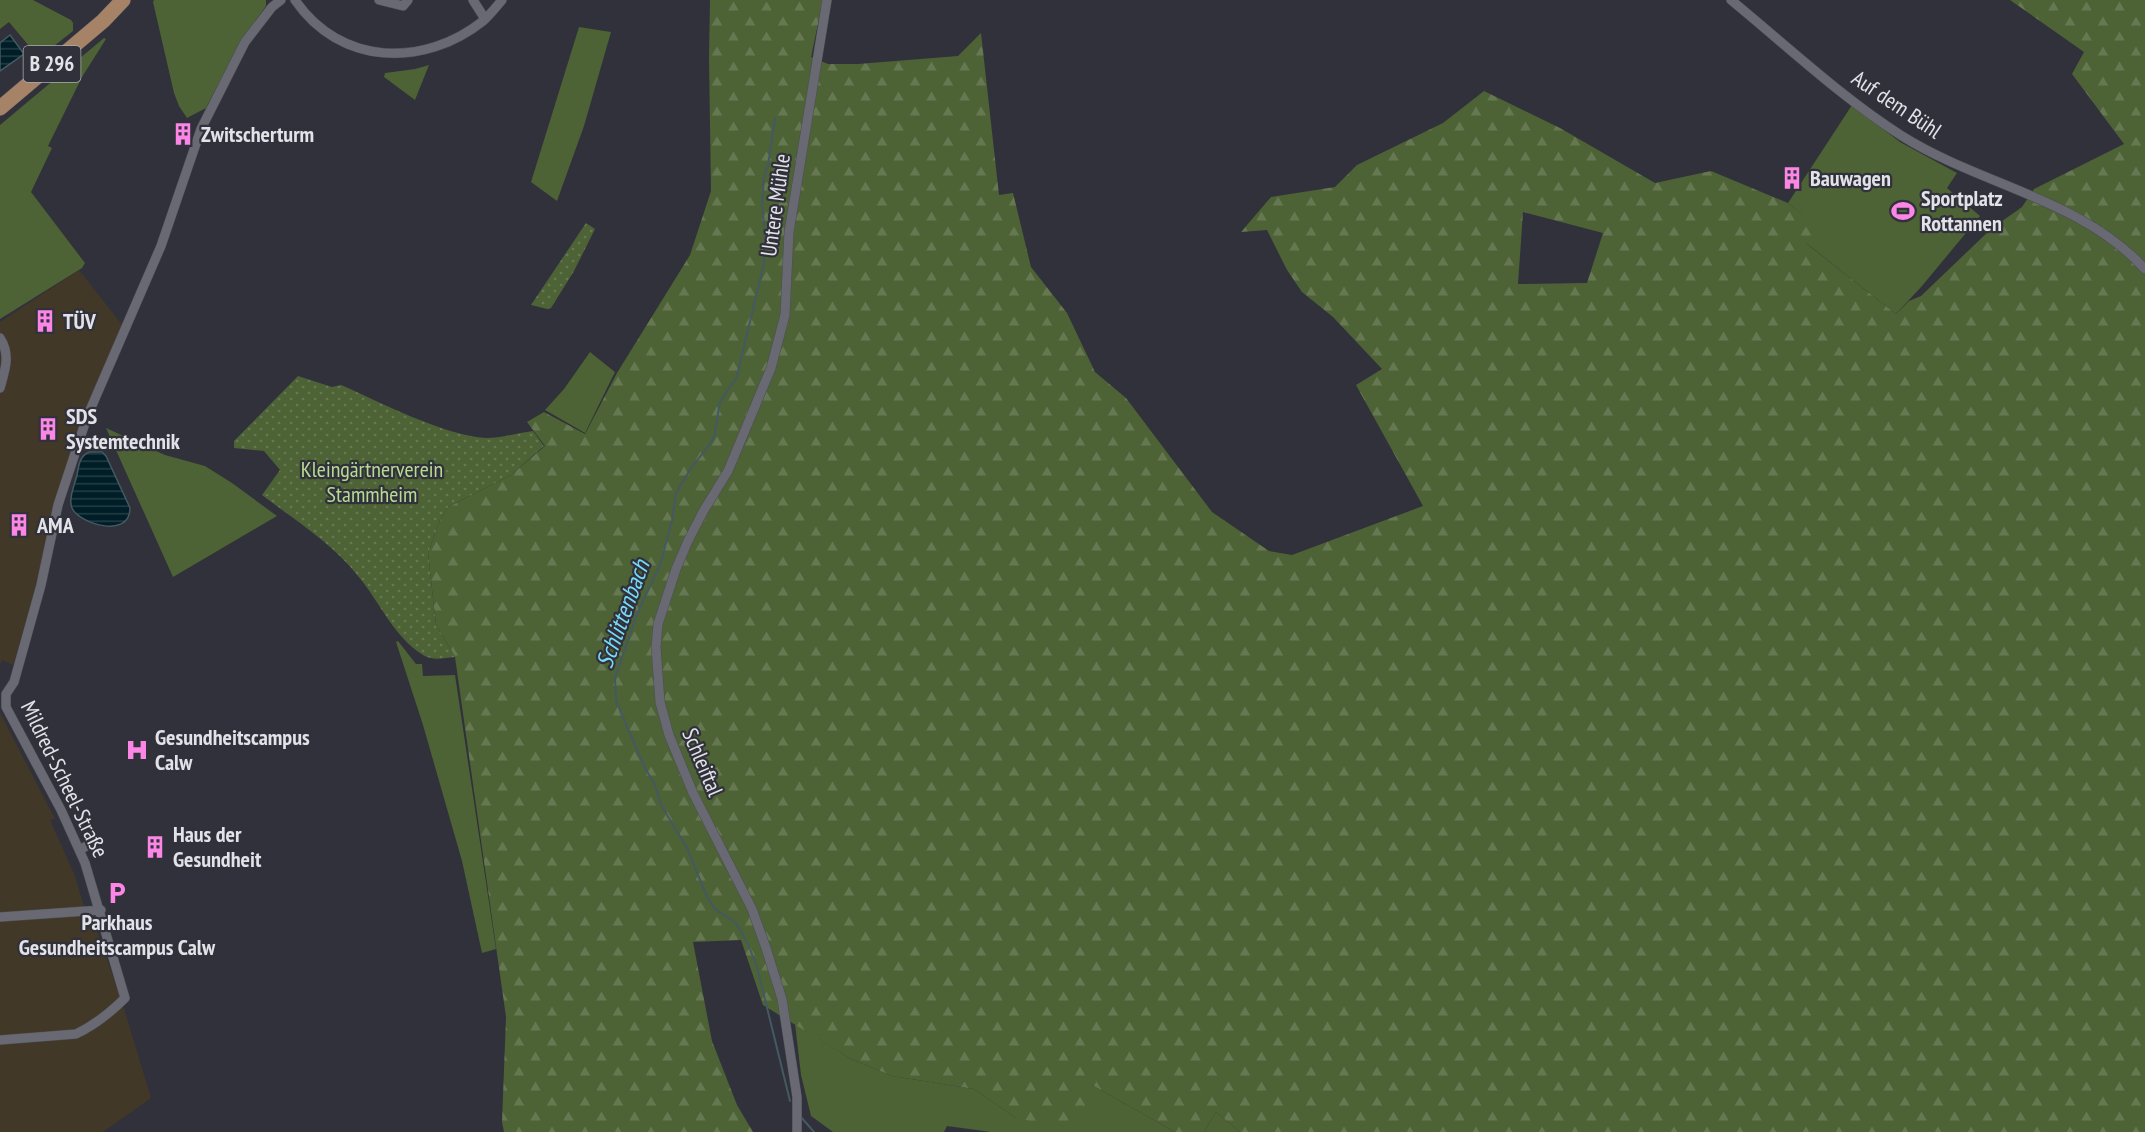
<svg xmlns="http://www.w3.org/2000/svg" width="2145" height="1132" font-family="'PT Sans Narrow',sans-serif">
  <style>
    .commercial { fill: #413827 }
    .grass { fill: #4d6235 }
    .forest { fill: url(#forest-firs); fill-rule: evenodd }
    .garden { fill: url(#garden-dots) }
    .water { fill: url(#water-rules); stroke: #445961; stroke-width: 1.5 }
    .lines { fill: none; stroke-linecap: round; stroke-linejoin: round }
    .stream { stroke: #445961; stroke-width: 2 }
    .minor-casing { stroke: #4d4d55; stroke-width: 10 }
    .primary-casing { stroke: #4d4d55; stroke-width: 16 }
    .minor { stroke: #696974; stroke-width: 9 }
    .primary { stroke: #a68367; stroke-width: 15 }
    .labels { text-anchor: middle; stroke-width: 4.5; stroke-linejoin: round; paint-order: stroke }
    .shield { fill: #30313a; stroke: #adadb4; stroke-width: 1.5 }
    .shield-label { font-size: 21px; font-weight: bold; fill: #e2e2e8 }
    .street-label { font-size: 22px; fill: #e2e2e8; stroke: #30313a }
    .poi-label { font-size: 22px; font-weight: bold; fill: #e2e2e8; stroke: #30313a; text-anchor: start }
    .park-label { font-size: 22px; fill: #b8db93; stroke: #30313a }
    .water-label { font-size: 24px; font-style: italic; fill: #76d9f8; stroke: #30313a }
  </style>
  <defs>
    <pattern id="forest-firs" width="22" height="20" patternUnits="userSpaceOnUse" patternTransform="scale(1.5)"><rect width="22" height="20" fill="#4d6235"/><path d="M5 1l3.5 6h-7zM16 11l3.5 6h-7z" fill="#667852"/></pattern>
    <pattern id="garden-dots" width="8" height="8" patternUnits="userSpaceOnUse" patternTransform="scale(1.5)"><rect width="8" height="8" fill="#4d6235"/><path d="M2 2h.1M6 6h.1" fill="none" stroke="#667852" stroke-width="1.8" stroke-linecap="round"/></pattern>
    <pattern id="water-rules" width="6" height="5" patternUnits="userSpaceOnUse" patternTransform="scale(1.5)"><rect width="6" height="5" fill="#001e27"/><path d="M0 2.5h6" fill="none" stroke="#253e46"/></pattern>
  </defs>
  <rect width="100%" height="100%" fill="#30313a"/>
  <path class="commercial" d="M79,270l44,56 -35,76 -19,56 -33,130 -23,77 -11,-5 -2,5v-343z
    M0,713l55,106 -5,1 25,56 12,41h5l30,85 29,96 -48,34h-103z"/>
  <path class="grass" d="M0,0h33l38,20 2,3v8l-34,27 -30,-36 -9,7z
    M154,0h112v6l-25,35 -35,67 -19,10 -8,-12 -5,-13 -21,-91z
    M579,27l32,5 -27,94 -27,75 -26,-19z
    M104,38l2,1 -24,38 -34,69 4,2 -21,44 54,71 -3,5 -82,51v-194z
    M429,65l-14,35 -31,-23 1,-4 30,-4z
    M1852,105l48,37 57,31 -10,15 33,28 -58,70 -26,28 -90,-71 10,-17 -28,-23z
    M590,352l25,20 -30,61 -40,-23 19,-21z
    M106,428l59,27 40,11 27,17 45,33 -104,61z
    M398,641l18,23h6l1,12 32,-1 41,274 -14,4 -20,-92 -39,-136 -27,-83z
    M795,1024l56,35 41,17 82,13 42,29 76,-33 83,47h-184l-44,-6 -3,6h-111l-22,-16 -10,-41z
    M1216,1112l24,20h-36z"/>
  <path class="forest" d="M710,0h113l-12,57 17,7h30l100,-8 23,-23 18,162 14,-2 18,74 36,46 28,59 31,26 86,114 57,39 23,4 131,-49 -67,-121 26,-16 -49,-52 -31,-25 -15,-22 -20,-40 -26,2 30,-35 64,-10 22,-22 86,-42 41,-32 76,37 95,55 56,-12 77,32 29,23 -10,18 89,70 13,-13 12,-5 70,-67 31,-22 12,-18 90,-45 -52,-70 12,-22 -74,-52h135v1132h-905l-24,-20 -12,20h-29l-83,-47 -15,46 -61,-13 -42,-29 -82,-13 -41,-17 -88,-54 -22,-65 -48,2 19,99 25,64 16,27h-249l-2,-10 4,-105 -51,-360 -19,-32 -8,-72 12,-33 8,-13 63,-32 34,-29 -18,-24 17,-10 41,22 32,-61 73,-118 21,-64 -2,-133zM1523,212l80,21 -16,50 -69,1z"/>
  <path class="garden" d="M586,223l9,6 -21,42 -23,37 -4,1 -16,-4z
    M298,376l34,11 9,-2c39,17 104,51 145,53 15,0 32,-5 47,-7l11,15 -33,29 -63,32 -8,13 -12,33 8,72 19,32c-11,1 -23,4 -32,-2 -30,-19 -43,-53 -65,-79 -26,-33 -62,-55 -96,-81l18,-25 -16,-19 -30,-3v-7z"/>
  <path class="water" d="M10,35l14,19 -24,17v-28z
    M89,452h13l4,4 24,52c0,32 -52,15 -58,0 -4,-9 3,-24 5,-33 2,-10 2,-18 12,-23z"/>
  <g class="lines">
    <path class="stream" d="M775,118l-7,48 -4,11 -2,28 3,29 -1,29 -27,113 -17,26 -6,35 -4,7 -19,24 -15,25 -4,28 -12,44 -23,49 -22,64 1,22 5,13 24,55 10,17 6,20 26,43 20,49 8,12 21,14 12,21 9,23 33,134
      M801,1117l13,15"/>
    <g class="minor-casing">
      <path id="minor" d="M295,0c45,66 129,68 188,21 7,-6 13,-14 19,-21
        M379,0l24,6 5,-6
        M473,0l12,19
        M1731,0c56,46 110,97 171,136 78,49 179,63 243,133
        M0,338c11,17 5,32 0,50
        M80,850l11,-7
        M0,917l101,-7
        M0,1040l76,-6c19,-9 35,-22 49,-36l-40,-135 -24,-53 -55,-103v-13l8,-12 27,-97 17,-80 29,-88 74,-171 40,-117 44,-87 27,-35 9,-7
        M797,1132v-35l-15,-98 -16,-51 -14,-39 -59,-116 -24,-58 -9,-33 -4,-55 2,-23 18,-55 12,-28 16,-31 24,-39 43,-103 14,-53 4,-83 38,-232"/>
    </g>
    <g class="primary-casing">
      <path id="primary" d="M0,108l103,-87 20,-21"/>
    </g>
    <use href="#minor" class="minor"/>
    <use href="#primary" class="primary"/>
  </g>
  <defs>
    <g id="building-bare" transform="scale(1.8)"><path d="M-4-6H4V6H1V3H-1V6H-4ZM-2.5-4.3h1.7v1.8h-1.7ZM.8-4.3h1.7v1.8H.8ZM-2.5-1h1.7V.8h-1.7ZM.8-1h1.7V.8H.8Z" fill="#fb86e5" stroke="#30313a" stroke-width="2.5" paint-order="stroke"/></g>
    <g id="stadium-bare" transform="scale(1.8)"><path d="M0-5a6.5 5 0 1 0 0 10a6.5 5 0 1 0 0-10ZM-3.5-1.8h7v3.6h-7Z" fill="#fb86e5" stroke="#30313a" stroke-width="2.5" paint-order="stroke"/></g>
    <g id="hospital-bare" transform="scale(1.8)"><path d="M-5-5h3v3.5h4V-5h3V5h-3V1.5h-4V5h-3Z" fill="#fb86e5" stroke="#30313a" stroke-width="2.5" paint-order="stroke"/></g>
    <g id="parking-bare" transform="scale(1.8)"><path d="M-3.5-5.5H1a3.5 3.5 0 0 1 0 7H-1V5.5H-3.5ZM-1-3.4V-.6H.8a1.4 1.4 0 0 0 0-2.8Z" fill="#fb86e5" stroke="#30313a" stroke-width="2.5" paint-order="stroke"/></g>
  </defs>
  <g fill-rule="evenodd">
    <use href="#building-bare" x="183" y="134"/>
    <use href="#building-bare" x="1792" y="178"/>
    <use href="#stadium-bare" x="1903" y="211"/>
    <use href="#building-bare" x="45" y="321"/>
    <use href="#building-bare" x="48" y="429"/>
    <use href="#building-bare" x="19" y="525"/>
    <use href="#hospital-bare" x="137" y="750"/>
    <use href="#building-bare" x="155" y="847"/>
    <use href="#parking-bare" x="117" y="893"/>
  </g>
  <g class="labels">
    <rect class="shield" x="23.5" y="46" width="57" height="36" rx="4.5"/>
    <g class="shield-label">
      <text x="52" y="71">B 296</text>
    </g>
    <g class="street-label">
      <text transform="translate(1897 104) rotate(34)" y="8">Auf dem Bühl</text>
      <text transform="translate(775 205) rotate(-82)" y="8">Untere Mühle</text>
      <text transform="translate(703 762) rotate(67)" y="8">Schleiftal</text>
      <text transform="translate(65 779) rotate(64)" y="8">Mildred-Scheel-Straße</text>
    </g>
    <g class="poi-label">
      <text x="201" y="142">Zwitscherturm</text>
      <text x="1810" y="186">Bauwagen</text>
      <text x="1921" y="206">Sportplatz<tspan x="1921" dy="25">Rottannen</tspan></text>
      <text x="63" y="329">TÜV</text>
      <text x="66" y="424">SDS<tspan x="66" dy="25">Systemtechnik</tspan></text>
      <text x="37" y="533">AMA</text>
      <text x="155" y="745">Gesundheitscampus<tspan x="155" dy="25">Calw</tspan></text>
      <text x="173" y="842">Haus der<tspan x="173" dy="25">Gesundheit</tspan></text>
      <text x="117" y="930" text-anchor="middle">Parkhaus<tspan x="117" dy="25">Gesundheitscampus Calw</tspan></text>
    </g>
    <g class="park-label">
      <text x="372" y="477">Kleingärtnerverein<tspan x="372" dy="25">Stammheim</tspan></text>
    </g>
    <g class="water-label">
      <text transform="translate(623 614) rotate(-70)" y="8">Schlittenbach</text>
    </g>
  </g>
</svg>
